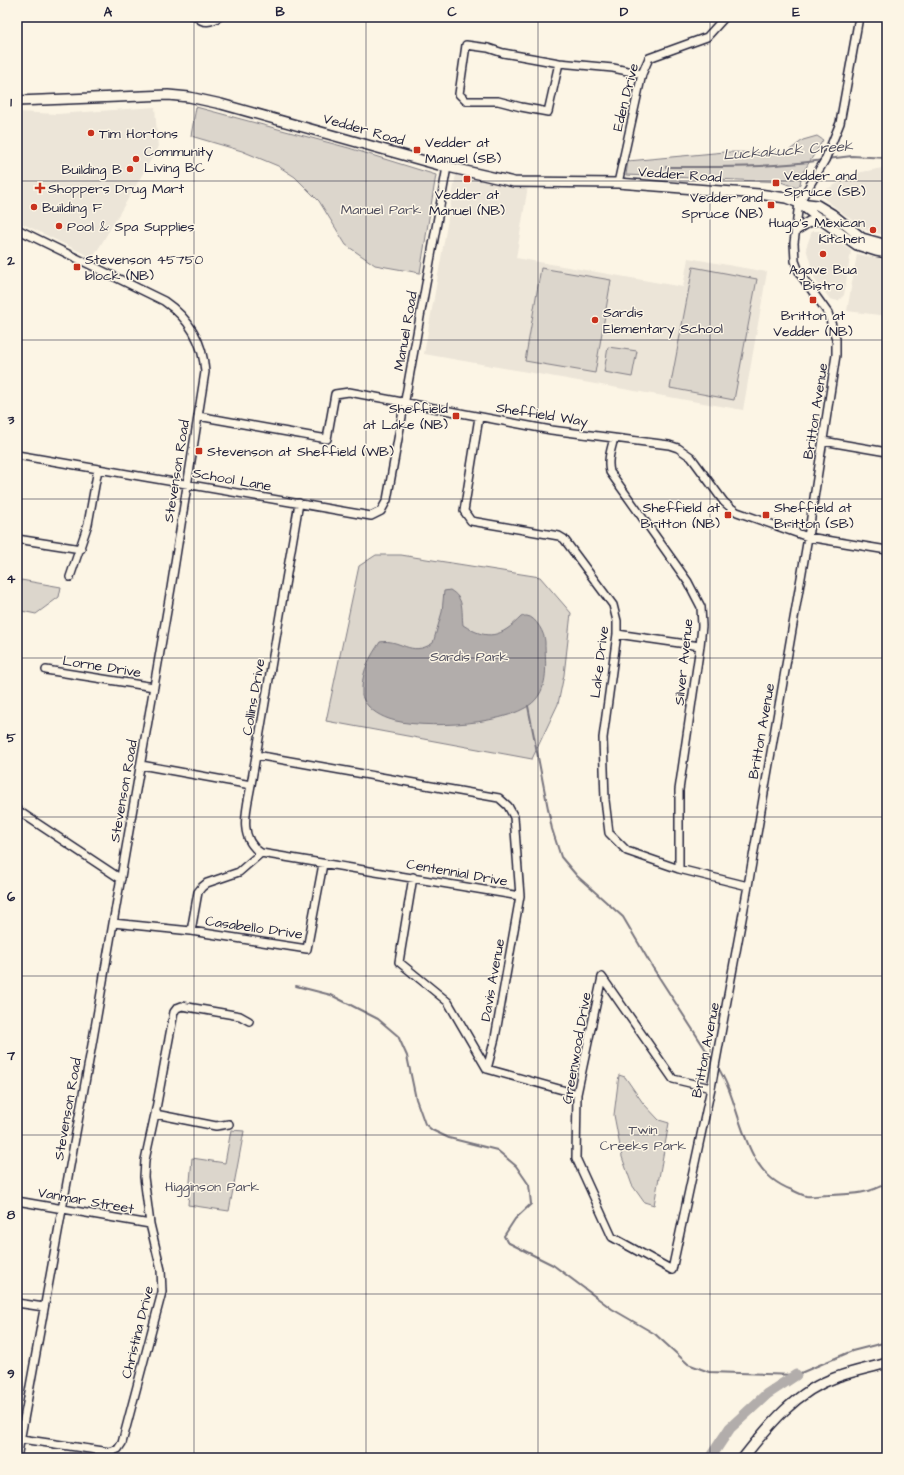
<svg xmlns="http://www.w3.org/2000/svg" width="904" height="1475" font-family="'Architects Daughter',sans-serif">
  <style>
    .built { fill: #ece5d8 }
    .green { fill: #dcd6cc; stroke: #7f7c84 }
    .water { fill: #b2adab; stroke: #78757e }
    .lines { fill: none; stroke-linecap: round; stroke-linejoin: round }
    .stream { stroke: #78757e; stroke-width: 2 }
    .river { stroke: #b2adab; stroke-width: 11 }
    .minor-casing { stroke: #22223b; stroke-width: 10 }
    .major-casing { stroke: #22223b; stroke-width: 12 }
    .minor { stroke: #fcf5e5; stroke-width: 7 }
    .major { stroke: #fcf5e5; stroke-width: 9 }
    .grid { fill: none; stroke: #22223b; stroke-width: 1; stroke-opacity: 0.55 }
    .poi-dot { fill: #c8321e; stroke: #fcf5e5; stroke-width: 1.5 }
    .labels { text-anchor: middle; stroke-width: 3; stroke-linejoin: round; paint-order: stroke }
    .street-label { font-size: 14px; fill: #22223b; stroke: #fcf5e5 }
    .poi-label { font-size: 14px; fill: #22223b; stroke: #fcf5e5; text-anchor: start }
    .park-label { font-size: 14px; fill: #504f5f; stroke: #fcf5e5 }
    .water-label { font-size: 15px; font-style: italic; fill: #545362; stroke: #fcf5e5 }
    .neatline { fill: none; stroke: #22223b; stroke-width: 1.5 }
    .grid-label { font-size: 13px; text-anchor: middle; font-weight: bold; fill: #22223b }
  </style>
  <rect width="100%" height="100%" fill="#fcf5e5"/>
  <filter id="ink" filterUnits="userSpaceOnUse"><feTurbulence type="fractalNoise" baseFrequency=".025" numOctaves="2"/><feDisplacementMap in="SourceGraphic" scale="8" xChannelSelector="R" yChannelSelector="G"/><feConvolveMatrix kernelMatrix="1 2 1 2 8 2 1 2 1" color-interpolation-filters="sRGB"/></filter>
  <g filter="url(#ink)">
    <path class="built" d="M155,107l3,41 -65,110 -76,-37v-109l40,2z
      M887,167v69l-22,-6 -47,-36 39,-21z
      M456,174l72,12 -12,72 167,29 5,-29 79,14 -24,138 -319,-56z
      M812,231h12l27,20 -7,44 -6,6 -8,-2 -15,-19 -9,-32z
      M857,254l30,6v56l-40,-5z"/>
    <path class="green" d="M196,107l153,41 87,27 -16,98 -45,-8 -29,-20 -27,-44 -24,-24 -17,-11 -36,-15 -51,-15z
      M817,136l6,4 -21,34 -2,10 -3,4 -16,-6 -155,-7 2,-14 97,-9 61,1 17,-13z
      M693,267l64,12 -23,121 -64,-12z
      M541,268l70,12 -16,93 -70,-12z
      M608,347l29,4 -5,26 -28,-5z
      M376,555h25l139,22 31,36 -7,62 -6,29 -26,55 -206,-38 33,-155z
      M21,580l40,7 -2,10 -23,17 -19,-4v-10z
      M619,1075l6,2 18,26 16,17 10,3 -15,82 -10,-3 -12,-17 -10,-28 -8,-42z
      M231,1130l13,1 -15,80 -41,-6 4,-47 33,5z"/>
    <path class="water" d="M450,590c15,9 11,19 13,35 25,16 38,12 58,-8 2,-1 4,-1 6,-1 9,1 18,18 18,26 0,19 4,40 -8,56 -20,28 -118,32 -148,21 -12,-4 -23,-12 -27,-23 0,-3 0,-7 0,-9 1,-18 8,-30 18,-45 21,-4 30,16 53,1l9,-31 2,-21z"/>
    <g class="lines">
      <path class="stream" d="M827,159l25,-3 35,2
        M666,167c52,0 105,1 157,-7
        M528,706l24,123 9,28 16,19 46,41 30,51 60,93
        M296,986l35,9 47,24 20,17 9,20 9,43 9,25 7,6 17,8 48,12 19,16 13,19 2,19 -16,15 -11,17 3,6 46,23 59,44 43,25 33,30 21,8 87,3 56,-24 35,-9
        M717,1066c27,41 22,105 75,124 4,2 10,5 14,6 7,1 15,-1 22,-1 23,-1 38,0 59,-12"/>
      <path class="river" d="M710,1458l20,-30 37,-34 29,-19"/>
      <g class="minor-casing">
        <path id="minor" d="M197,17c6,7 15,5 22,0
          M559,63l-11,49 -27,-5 -23,-6h-32l-7,-7 7,-49 22,3 15,5 56,10 54,5 29,6
          M618,183l24,-109 7,-16 58,-21 18,-20
          M17,229l147,72c25,17 39,41 41,71l-34,216 -78,451 -76,419
          M198,416l129,23 8,-45 14,-2 202,38 118,15 9,3 13,9 33,45 6,5 7,5 71,25 79,13
          M479,417l-15,94 7,10 88,15 5,3 49,66 4,16v13l-14,104 2,62 4,33 18,18 52,18 69,17
          M614,438c-3,12 -7,22 -4,34l78,110 13,25 1,19 -2,20 -21,144v79
          M823,441l64,11
          M17,455l354,61 10,-5 6,-11 60,-333
          M17,539l64,10
          M70,577l18,-53 10,-55
          M617,634l83,12
          M46,670l108,17
          M141,765l110,20 48,-282
          M251,785c-4,23 -14,53 10,68l259,43 -6,-79 -6,-11 -9,-8 -243,-43
          M17,810l104,69
          M413,877l-14,85 49,40 39,67 90,25
          M113,923l78,8 116,18 16,-85
          M191,931l7,-39 4,-5 5,-4 32,-11 22,-19
          M487,1069l8,-31 25,-142
          M711,1088l-38,-9 -71,-102 -25,117 -1,64 36,79 60,33 39,-182 37,-202 60,-349 28,-182v-16l-8,-26 -28,-39 -5,-13 -1,-18 5,-40 26,-43 15,-37 19,-106
          M155,1114l61,12 13,-2
          M17,1201l133,23
          M17,1303l27,4
          M21,1439l89,13 8,-3 4,-6 40,-151 -1,-22 -11,-46 -6,-47 1,-17 10,-46 19,-102 3,-4 5,-2 58,10 9,5"/>
      </g>
      <g class="major-casing">
        <path id="major" d="M17,101l151,-6 21,2 32,7 218,61 75,17 104,1 141,11 27,4 13,5 18,2 15,9 30,24 25,7
          M799,203l14,11 44,31 19,6 11,2
          M796,230l13,-8 13,-3
          M743,1458c26,-33 53,-67 94,-81 16,-6 33,-9 50,-14"/>
      </g>
      <use href="#minor" class="minor"/>
      <use href="#major" class="major"/>
    </g>
  </g>
  <path class="grid" d="M194,17v1441M366,17v1441M538,17v1441M710,17v1441M17,181h870M17,340h870M17,499h870M17,658h870M17,817h870M17,976h870M17,1135h870M17,1294h870"/>
  <g class="poi-dot">
    <circle cx="91" cy="133" r="4"/>
    <rect x="413" y="146" width="8" height="8" rx="2"/>
    <circle cx="136" cy="159" r="4"/>
    <circle cx="130" cy="169" r="4"/>
    <rect x="463" y="175" width="8" height="8" rx="2"/>
    <rect x="772" y="179" width="8" height="8" rx="2"/>
    <path d="M38 182h4v4h4v4h-4v4h-4v-4h-4v-4h4z"/>
    <rect x="767" y="201" width="8" height="8" rx="2"/>
    <circle cx="34" cy="207" r="4"/>
    <circle cx="59" cy="226" r="4"/>
    <circle cx="873" cy="230" r="4"/>
    <circle cx="823" cy="254" r="4"/>
    <rect x="73" y="263" width="8" height="8" rx="2"/>
    <rect x="809" y="296" width="8" height="8" rx="2"/>
    <circle cx="595" cy="320" r="4"/>
    <rect x="452" y="412" width="8" height="8" rx="2"/>
    <rect x="195" y="447" width="8" height="8" rx="2"/>
    <rect x="724" y="511" width="8" height="8" rx="2"/>
    <rect x="762" y="511" width="8" height="8" rx="2"/>
  </g>
  <g class="labels">
    <g class="street-label">
      <text transform="translate(625 97) rotate(-76)" y="5">Eden Drive</text>
      <text transform="translate(364 129) rotate(16)" y="5">Vedder Road</text>
      <text transform="translate(680 174) rotate(4)" y="5">Vedder Road</text>
      <text transform="translate(405 331) rotate(-80)" y="5">Manuel Road</text>
      <text transform="translate(815 411) rotate(-81)" y="5">Britton Avenue</text>
      <text transform="translate(542 414) rotate(9)" y="5">Sheffield Way</text>
      <text transform="translate(176 471) rotate(-81)" y="5">Stevenson Road</text>
      <text transform="translate(232 479) rotate(10)" y="5">School Lane</text>
      <text transform="translate(599 662) rotate(-83)" y="5">Lake Drive</text>
      <text transform="translate(683 662) rotate(-84)" y="5">Silver Avenue</text>
      <text transform="translate(102 666) rotate(9)" y="5">Lorne Drive</text>
      <text transform="translate(253 697) rotate(-80)" y="5">Collins Drive</text>
      <text transform="translate(761 731) rotate(-80)" y="5">Britton Avenue</text>
      <text transform="translate(123 791) rotate(-80)" y="5">Stevenson Road</text>
      <text transform="translate(457 872) rotate(10)" y="5">Centennial Drive</text>
      <text transform="translate(254 927) rotate(8)" y="5">Casabello Drive</text>
      <text transform="translate(492 980) rotate(-80)" y="5">Davis Avenue</text>
      <text transform="translate(576 1048) rotate(-80)" y="5">Greenwood Drive</text>
      <text transform="translate(705 1050) rotate(-79)" y="5">Britton Avenue</text>
      <text transform="translate(67 1109) rotate(-80)" y="5">Stevenson Road</text>
      <text transform="translate(86 1200) rotate(10)" y="5">Vanmar Street</text>
      <text transform="translate(137 1332) rotate(-76)" y="5">Christina Drive</text>
    </g>
    <g class="poi-label">
      <text x="99" y="138">Tim Hortons</text>
      <text x="425" y="147">Vedder at<tspan x="425" dy="16">Manuel (SB)</tspan></text>
      <text x="144" y="156">Community<tspan x="144" dy="16">Living BC</tspan></text>
      <text x="122" y="174" text-anchor="end">Building B</text>
      <text x="784" y="180">Vedder and<tspan x="784" dy="16">Spruce (SB)</tspan></text>
      <text x="48" y="193">Shoppers Drug Mart</text>
      <text x="467" y="199" text-anchor="middle">Vedder at<tspan x="467" dy="16">Manuel (NB)</tspan></text>
      <text x="763" y="202" text-anchor="end">Vedder and<tspan x="763" dy="16">Spruce (NB)</tspan></text>
      <text x="42" y="212">Building F</text>
      <text x="865" y="227" text-anchor="end">Hugo's Mexican<tspan x="865" dy="16">Kitchen</tspan></text>
      <text x="67" y="231">Pool &amp; Spa Supplies</text>
      <text x="85" y="264">Stevenson 45750<tspan x="85" dy="16">block (NB)</tspan></text>
      <text x="823" y="274" text-anchor="middle">Agave Bua<tspan x="823" dy="16">Bistro</tspan></text>
      <text x="603" y="317">Sardis<tspan x="603" dy="16">Elementary School</tspan></text>
      <text x="813" y="320" text-anchor="middle">Britton at<tspan x="813" dy="16">Vedder (NB)</tspan></text>
      <text x="448" y="413" text-anchor="end">Sheffield<tspan x="448" dy="16">at Lake (NB)</tspan></text>
      <text x="207" y="456">Stevenson at Sheffield (WB)</text>
      <text x="720" y="512" text-anchor="end">Sheffield at<tspan x="720" dy="16">Britton (NB)</tspan></text>
      <text x="774" y="512">Sheffield at<tspan x="774" dy="16">Britton (SB)</tspan></text>
    </g>
    <g class="park-label">
      <text x="381" y="214">Manuel Park</text>
      <text x="469" y="661">Sardis Park</text>
      <text x="643" y="1134">Twin<tspan x="643" dy="16">Creeks Park</tspan></text>
      <text x="212" y="1191">Higginson Park</text>
    </g>
    <g class="water-label">
      <text transform="translate(788 150) rotate(-4)" y="5">Luckakuck Creek</text>
    </g>
  </g>
  <rect width="904" height="1475" fill="none" stroke="#fcf5e5" stroke-width="44"/>
  <rect x="22" y="22" width="860" height="1431" class="neatline"/>
  <g class="grid-label">
    <text x="108" y="16">A</text>
    <text x="280" y="16">B</text>
    <text x="452" y="16">C</text>
    <text x="624" y="16">D</text>
    <text x="796" y="16">E</text>
    <text x="11" y="106">1</text>
    <text x="11" y="265">2</text>
    <text x="11" y="424">3</text>
    <text x="11" y="583">4</text>
    <text x="11" y="742">5</text>
    <text x="11" y="901">6</text>
    <text x="11" y="1060">7</text>
    <text x="11" y="1219">8</text>
    <text x="11" y="1378">9</text>
  </g>
</svg>
